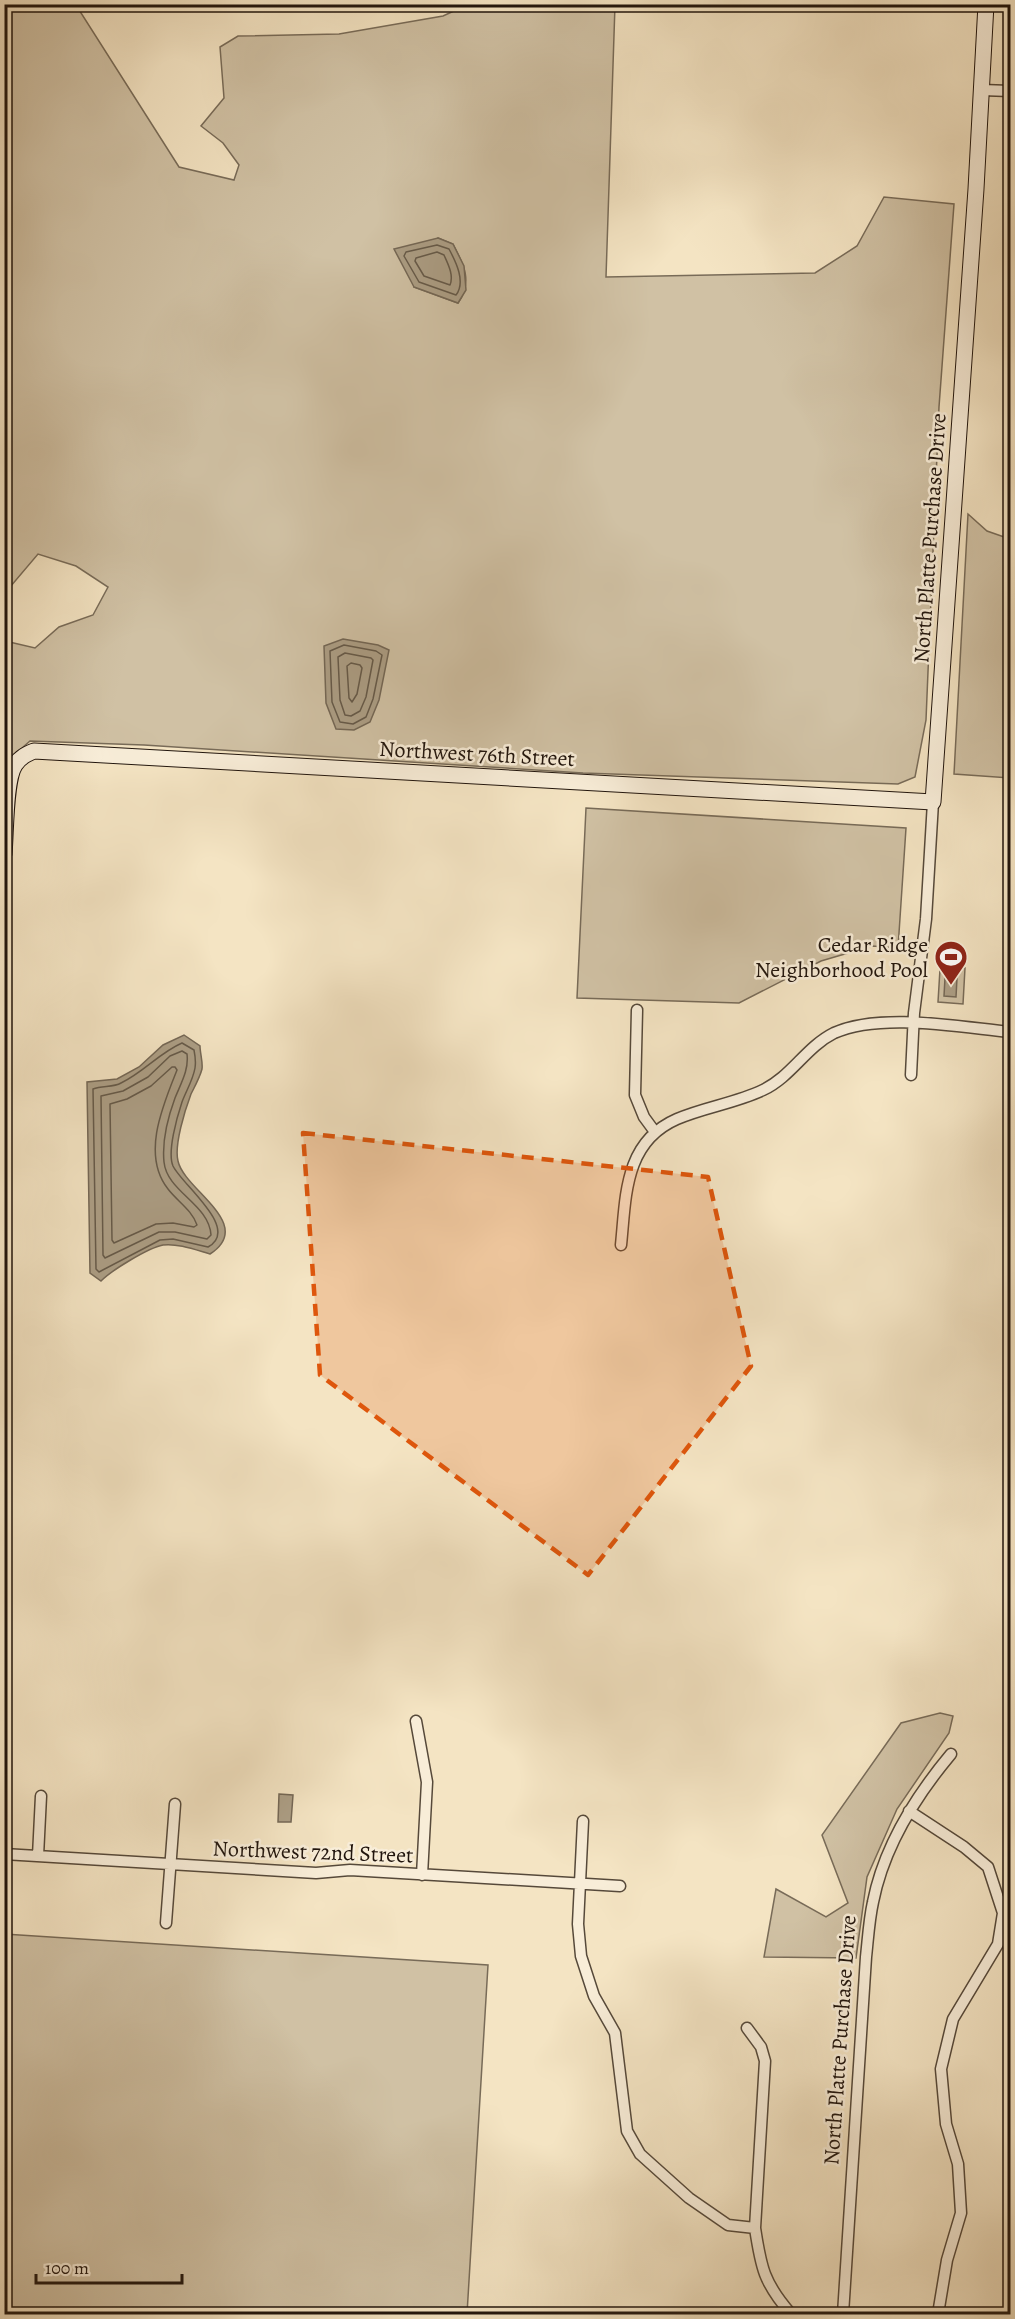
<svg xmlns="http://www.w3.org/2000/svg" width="1015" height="2319" font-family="Alegreya,serif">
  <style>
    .green { fill: #d0c1a4; stroke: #786b58; stroke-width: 1.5; fill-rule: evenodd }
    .water { fill: #ac9e85; stroke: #746755; stroke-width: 1.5 }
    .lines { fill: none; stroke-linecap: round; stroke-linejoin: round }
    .shore { stroke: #665a49; stroke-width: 1.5 }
    .street-casing { stroke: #56493a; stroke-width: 13 }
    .secondary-casing { stroke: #21150d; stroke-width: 17 }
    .street { stroke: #f8edd8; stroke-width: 10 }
    .secondary { stroke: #f8edd8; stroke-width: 15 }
    .marked { fill: #de560c; fill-opacity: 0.2; stroke: #de560c; stroke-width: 4.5; stroke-dasharray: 12 8; stroke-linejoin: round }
    .labels { text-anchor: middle; stroke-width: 5; stroke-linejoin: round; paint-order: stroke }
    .street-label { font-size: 22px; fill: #21150d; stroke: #f8edd8 }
    .poi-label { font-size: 22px; fill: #21150d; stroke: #f8edd8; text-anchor: end }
  </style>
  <rect width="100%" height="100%" fill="#f4e4c3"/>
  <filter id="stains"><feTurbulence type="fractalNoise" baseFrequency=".00333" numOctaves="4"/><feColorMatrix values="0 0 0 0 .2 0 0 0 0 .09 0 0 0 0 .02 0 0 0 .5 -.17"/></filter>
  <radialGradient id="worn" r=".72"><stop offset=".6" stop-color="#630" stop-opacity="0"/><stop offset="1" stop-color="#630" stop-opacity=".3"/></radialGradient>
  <path class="green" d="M5,5h71l103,162 55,13 5,-15 -16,-22 -22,-17 23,-28 -4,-51 18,-11 101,-2 104,-18 24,-11h148l-9,272 209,-4 42,-27 27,-49 70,7 -15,203 -13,313 -11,57 -17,7 -315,-11 -439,-28 -114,-4 -25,22v-122l30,7 24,-21 34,-12 15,-28 -32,-21 -38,-12 -33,39zM438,238l15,6c11,21 20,38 5,59l-44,-16z
    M968,514l19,17 23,8v239l-56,-4z
    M586,808l320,20 -8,120 -26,-2 -51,15 -82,42 -162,-5z
    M942,966l23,2 -2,36 -25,-2 2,-33h2z
    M940,1713l13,3 -4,17 -52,76 -30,68 -11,81 -92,-1 12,-68 50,28 22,-14 -26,-68 79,-112z
    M4,1934l484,31 -21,349h-462z"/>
  <path class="water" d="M438,238l15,6 11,22 2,24 -8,13 -44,-16 -20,-38z
    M343,639l35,6 11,5 -10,50 -9,22 -16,8 -18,-1 -10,-26 -2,-57z
    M945,978h12l-1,19 -12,-1z
    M184,1035l16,11c0,7 3,16 2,23 -2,8 -7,17 -11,25 -6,16 -17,51 -13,67 6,29 78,63 32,93 -14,-4 -33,-11 -47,-9 -15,3 -51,25 -62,36l-11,-8 -3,-191 30,-3 22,-12 24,-22z
    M279,1794l14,1 -2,27h-13z"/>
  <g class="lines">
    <path class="shore" d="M437,245l12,4c7,13 17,33 7,46l-37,-13 -15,-26 2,-4z
      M437,252l7,3c4,9 10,20 6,30l-26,-9 -9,-15 1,-3z
      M344,645l32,6 6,4 -9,44 -7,18 -13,7 -13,-2 -8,-20 -2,-51z
      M345,653l26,5 2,2 -7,37 -6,14 -9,5 -6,-1 -5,-15 -2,-43z
      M351,663l9,2 2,3 -5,26 -5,8 -3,-4 -2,-32z
      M182,1043l12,7c1,5 2,12 1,18 -2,12 -9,23 -13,34 -5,15 -15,50 -9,64 9,19 68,63 35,81l-35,-8 -13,1 -61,32 -3,-3 -3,-180c9,-4 20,-1 28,-6 23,-11 38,-30 61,-40z
      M182,1051l5,3c2,16 -6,29 -12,44 -7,19 -13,44 -11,64 3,30 45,42 47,73l-4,4 -32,-7h-16l-54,26 -2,-3 -2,-159 22,-5 25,-14 22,-21z
      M172,1067h3l2,3c-14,35 -36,85 -9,119 9,12 24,21 29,36l-3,2 -21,-4 -17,1 -42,19 -2,-3 -2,-136 17,-5 24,-13z"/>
    <g class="street-casing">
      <path id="street" d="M982,90l28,1
        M637,1010l-2,85 9,22 11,15
        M911,1075l3,-62 12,-94 7,-117
        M621,1245c5,-49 3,-103 56,-126 28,-12 59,-16 86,-29 28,-13 43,-43 71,-57 47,-21 125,-6 176,-1
        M416,1721l11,61 -5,93
        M909,1811l55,36 24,20 15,46 -5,31 -45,75 -12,50 5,55 12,40 3,49 -14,47 -9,54
        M583,1821l-5,103 3,32 13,40 21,37 12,98 13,23 49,44 39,27 27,3
        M4,1854l312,19 34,-3 270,16
        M38,1856l3,-60
        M166,1923l9,-119
        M747,2028l14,19 4,14 -10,167c6,40 9,55 36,86
        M843,2314l23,-357c2,-18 3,-37 7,-55 11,-56 42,-105 78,-148"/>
    </g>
    <g class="secondary-casing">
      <path id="secondary" d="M4,854c2,-21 1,-74 11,-89 5,-8 12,-11 19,-14l899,51 43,-613 10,-185"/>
    </g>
    <use href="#street" class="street"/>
    <use href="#secondary" class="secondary"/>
  </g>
  <path class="marked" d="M303,1133l405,44 43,189 -163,209 -268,-200z"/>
  <defs>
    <g id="stadium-pin" transform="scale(1.725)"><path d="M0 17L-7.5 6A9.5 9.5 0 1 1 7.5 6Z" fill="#8f2418" stroke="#f8edd8"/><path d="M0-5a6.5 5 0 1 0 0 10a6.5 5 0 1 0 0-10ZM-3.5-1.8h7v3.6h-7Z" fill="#fff"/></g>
  </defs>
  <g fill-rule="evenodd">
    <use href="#stadium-pin" x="951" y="957"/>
  </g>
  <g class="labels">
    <g class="street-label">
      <text transform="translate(929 538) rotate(-86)" y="8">North Platte Purchase Drive</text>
      <text transform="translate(477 753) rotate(3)" y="8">Northwest 76th Street</text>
      <text transform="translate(313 1851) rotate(2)" y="8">Northwest 72nd Street</text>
      <text transform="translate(839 2040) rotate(-86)" y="8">North Platte Purchase Drive</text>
    </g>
    <g class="poi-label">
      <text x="928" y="952">Cedar Ridge<tspan x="928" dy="25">Neighborhood Pool</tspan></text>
    </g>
  </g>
  <rect width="1015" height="2319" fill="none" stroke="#f4e4c3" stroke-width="24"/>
  <rect x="6" y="6" width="1003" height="2307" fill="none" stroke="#21150d" stroke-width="3"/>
  <rect x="12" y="12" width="991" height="2295" fill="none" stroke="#21150d" stroke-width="1.5"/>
  <path d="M36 2274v9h146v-9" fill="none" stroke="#21150d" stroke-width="3"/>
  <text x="45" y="2274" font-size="18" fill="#21150d" stroke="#f8edd8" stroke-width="4.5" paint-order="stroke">100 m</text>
  <rect width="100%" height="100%" filter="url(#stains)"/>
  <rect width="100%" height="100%" fill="url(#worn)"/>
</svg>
